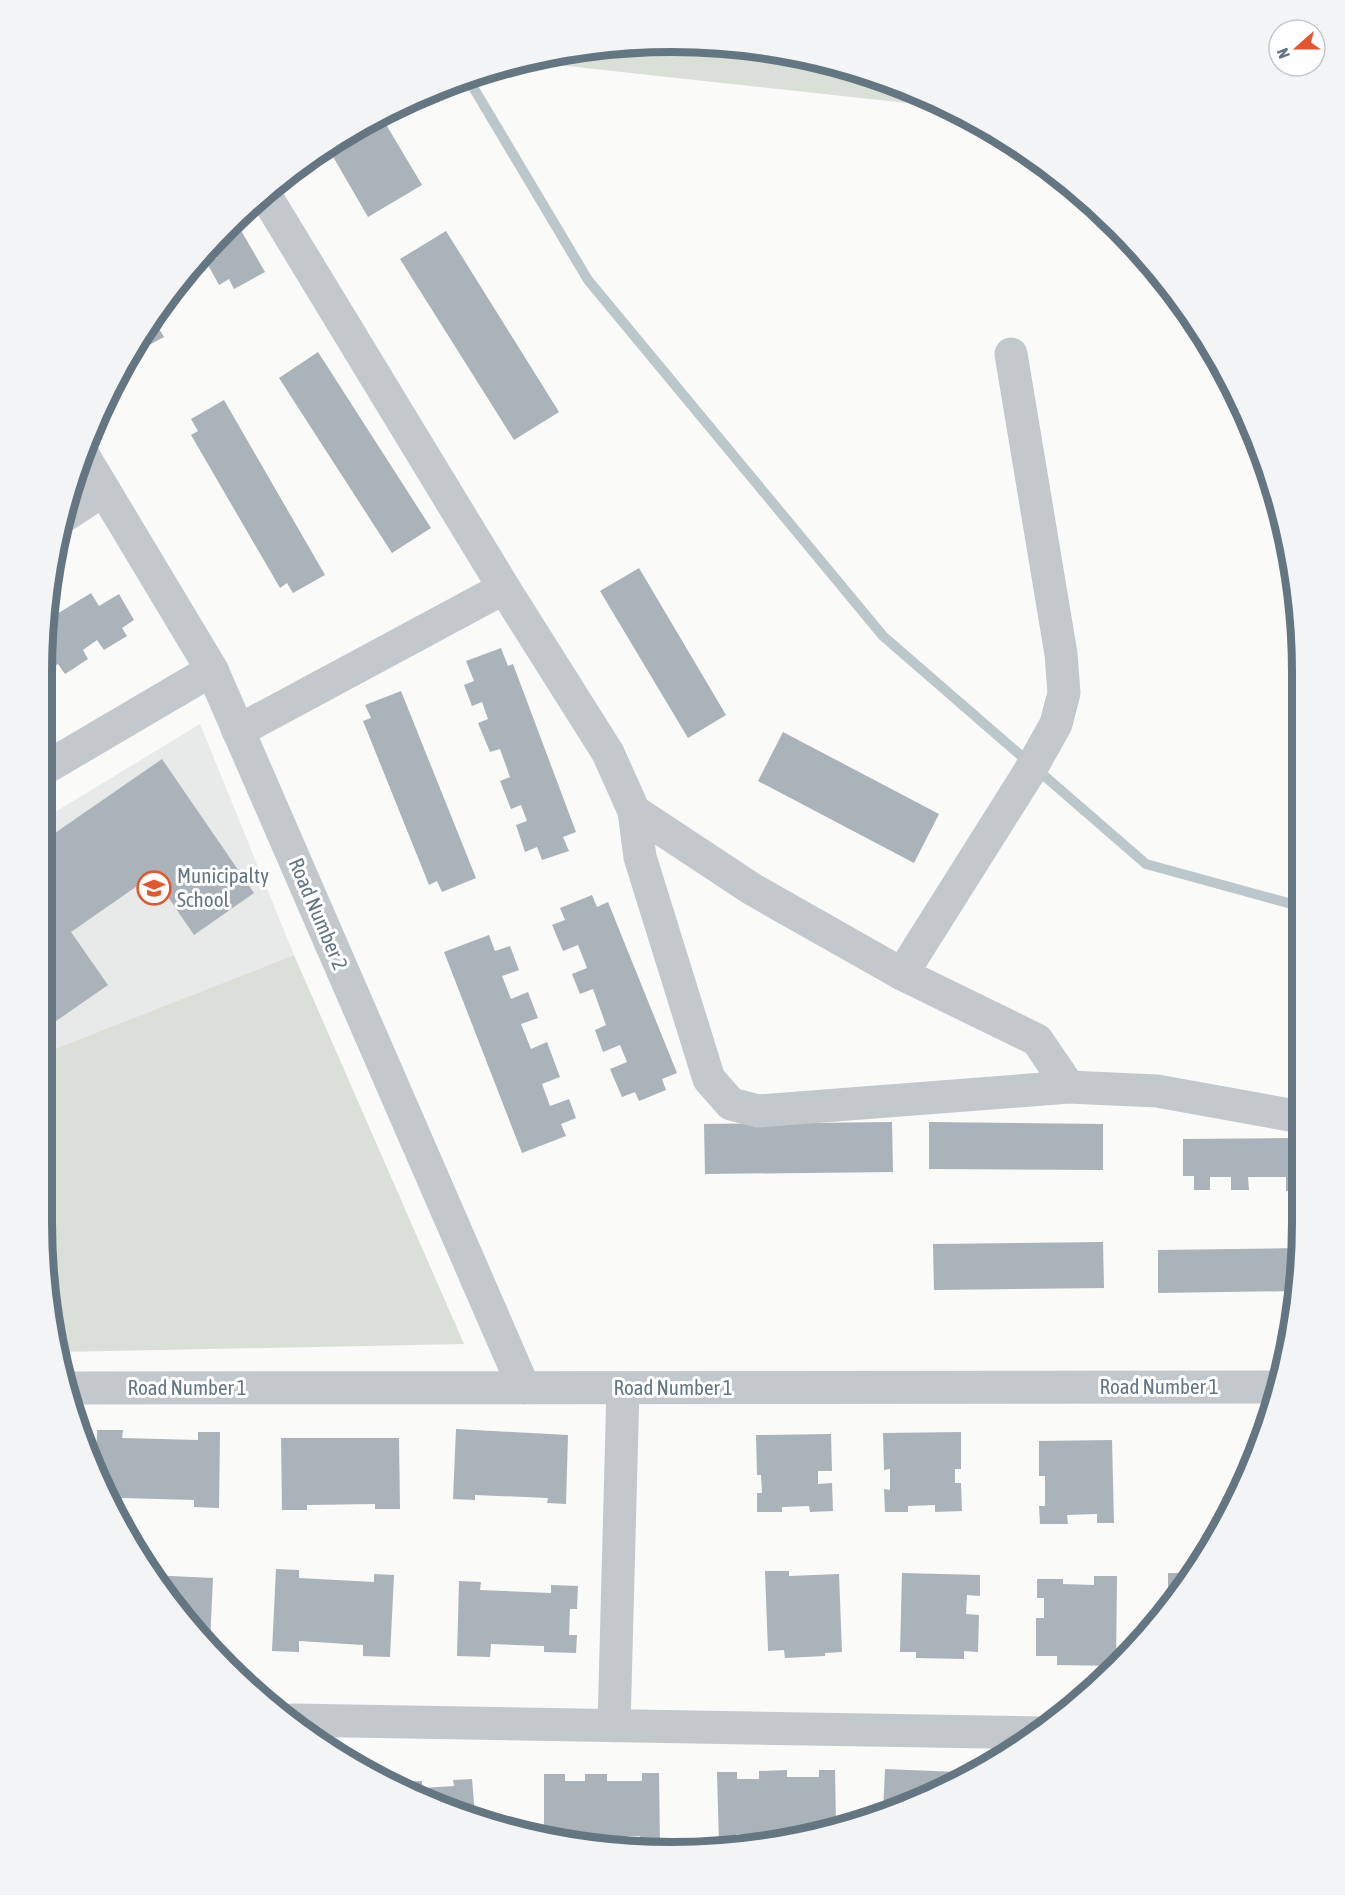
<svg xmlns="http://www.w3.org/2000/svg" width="1345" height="1895" font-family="'Asap Condensed',sans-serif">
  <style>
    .built { fill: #e8e9e9 }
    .green { fill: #dadfd7 }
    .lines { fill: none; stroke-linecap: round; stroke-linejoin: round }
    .stream { stroke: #bbc7cb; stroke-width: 10 }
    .building { fill: #aab3b9 }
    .minor { stroke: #c3c8cc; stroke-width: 33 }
    .tertiary { stroke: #c3c8cc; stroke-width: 33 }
    .labels { text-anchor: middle; stroke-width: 6; stroke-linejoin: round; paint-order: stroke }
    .poi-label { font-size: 21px; fill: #657683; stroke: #fff; text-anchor: start }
    .street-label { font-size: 21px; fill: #657683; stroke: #fff }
    .rim { fill: none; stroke: #657683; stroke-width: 8 }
  </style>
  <rect width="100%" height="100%" fill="#fafaf8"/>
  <path class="built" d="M200,724l94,231 -252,99v-234z"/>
  <path class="green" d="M714,43l122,21 117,44 -423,-46 61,-15z
    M294,955l170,389 -405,8 -17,-130v-168z"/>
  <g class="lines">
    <path class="stream" d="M467,77l121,203 295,356 263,228 153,42"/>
  </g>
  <path class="building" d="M381,116l41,69 -54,32 -40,-69 30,-22z
    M235,220l30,52 -31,17 -5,-10 -10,6 -12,-22 10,-5 -7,-12z
    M446,231l113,181 -45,28 -114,-181z
    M157,314l6,10 -5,3 6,10 -33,18 -2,-2z
    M318,352l113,176 -39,25 -113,-175z
    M224,400l101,175 -32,18 -6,-10 -7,5 -89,-153 7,-4 -7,-12z
    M639,568l87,147 -38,23 -88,-147z
    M91,593l8,13 20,-12 15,26 -12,8 5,8 -23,14 -7,-10 -14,10 5,9 -23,15 -7,-10 -16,9 5,-53z
    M501,648l7,18 5,-2 63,168 -13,5 6,14 -27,9 -5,-13 -12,5 -9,-27 11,-4 -6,-16 -10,4 -11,-28 10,-4 -10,-28 -10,3 -12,-29 10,-4 -6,-17 -10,4 -8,-21 10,-4 -8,-20z
    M401,691l75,187 -34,14 -5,-11 -8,4 -66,-164 8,-3 -6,-13z
    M783,732l156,82 -25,49 -156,-82z
    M162,759l92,134 -60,42 -41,-60 -82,57 37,53 -62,43 -4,-6v-180z
    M592,895l5,12 11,-5 69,171 -15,6 4,11 -27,11 -4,-9 -13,5 -12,-28 17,-7 -7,-17 -17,7 -8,-22 11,-5 -13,-36 -13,5 -8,-20 15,-6 -9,-23 -15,6 -11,-26 13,-5 -5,-12z
    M489,935l6,16 15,-5 9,24 -17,6 9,23 17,-7 10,26 -17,6 10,25 16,-7 13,35 -18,7 8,22 19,-7 7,19 -15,6 5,12 -44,17 -78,-201z
    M892,1122l1,50 -188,2 -1,-50z
    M929,1122l174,2v46l-174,-1z
    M1301,1138l-2,53h-13v-14h-38l1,13h-18v-13h-21v13h-16v-14h-11v-37z
    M1103,1242l1,46 -170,2 -1,-46z
    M1302,1248v15l-5,28 -139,2v-43z
    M456,1429l112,6 -2,69 -19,-1 1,-5 -73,-3v5l-22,-1z
    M97,1430h26l-1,8 76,2v-8h22l-1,76 -25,-1v-7l-72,-2 -1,10h-7l-18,-32z
    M961,1432v37h-6v14h6l1,28 -27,1v-7l-27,1v6h-23l-1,-23 6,1v-21l-6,1 -1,-37z
    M831,1434l1,37h-14v13l14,-1 1,28 -23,1 -1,-6 -27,1v5h-25v-19h5l-1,-18h-4l-1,-40z
    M281,1438h118l1,71h-25v-5l-68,1v5h-25z
    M1112,1440l2,83h-17v-9l-30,1 1,9h-28l-1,-18h6v-30h-6v-35z
    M1188,1567h9l-17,27h-12v-21h20z
    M276,1569l23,1v8l75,4v-8l20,1 -4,82 -27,-1v-11l-64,-4v11l-27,-1z
    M765,1571h24v5l50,-2 3,78 -17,1v3l-40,2 -1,-8 -16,1z
    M902,1573l78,2v21l-13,-1 -1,19 13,1 -1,37 -14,-1v8l-48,-1v-6h-16z
    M150,1575l63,3 -3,65z
    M1094,1576h23l-1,90 -59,-1v-9h-21v-38h8v-20h-7v-19h26v5l31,1z
    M459,1581l22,1 -1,8 71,3v-8l27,1 -1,23h-7l-1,26h8l-1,18 -32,-1v-6l-53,-2 -1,13 -33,-1z
    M885,1769l73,3v9l-44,24 -31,8z
    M787,1770v7h32v-7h16l1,56 -29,8h-71l1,10h-18l-2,-72h20v7h22v-8z
    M642,1773h17l1,72h-19l-1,-9h-71v7l-25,-4v-65h21v7h20v-7h22v7h35z
    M472,1779l3,36 -79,-26 4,-1v-6l22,-1v7l32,-2 -1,-6z"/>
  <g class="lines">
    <path class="minor" d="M264,193l240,395 104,165 26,58 118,78 150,85 135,66 32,47 88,4 144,26
      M64,516l40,-26
      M238,731l266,-143
      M42,770l170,-100
      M634,811l6,46 69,222 22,25 27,7 311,-24
      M902,974l126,-200 28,-50 8,-31 -3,-39 -50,-300
      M292,1720l749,13
      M614,1726l9,-338"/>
    <path class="tertiary" d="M83,455l129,215 312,718
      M64,1388l1217,-1"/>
  </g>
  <defs>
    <g id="school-ring" transform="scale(1.725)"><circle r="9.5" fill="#fff" stroke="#e4572e" stroke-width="1.5"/><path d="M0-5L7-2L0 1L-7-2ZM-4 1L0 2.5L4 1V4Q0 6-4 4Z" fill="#e4572e"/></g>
  </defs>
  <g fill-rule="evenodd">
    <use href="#school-ring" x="154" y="888"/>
  </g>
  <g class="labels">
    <g class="poi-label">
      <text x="177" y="883">Municipalty<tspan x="177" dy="24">School</tspan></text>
    </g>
    <g class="street-label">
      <text transform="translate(318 914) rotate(67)" y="7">Road Number 2</text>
      <text x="1159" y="1394">Road Number 1</text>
      <text x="187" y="1395">Road Number 1</text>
      <text x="673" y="1395">Road Number 1</text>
    </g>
  </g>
  <path d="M0 0H1345V1895H0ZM672 52H672A620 620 0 0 1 1292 672V1222A620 620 0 0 1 672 1842H672A620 620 0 0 1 52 1222V672A620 620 0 0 1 672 52Z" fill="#f3f4f5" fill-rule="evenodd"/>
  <path class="rim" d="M672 52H672A620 620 0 0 1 1292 672V1222A620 620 0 0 1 672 1842H672A620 620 0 0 1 52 1222V672A620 620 0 0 1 672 52Z"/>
  <g transform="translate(1297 48) rotate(249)"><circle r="28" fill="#ffffff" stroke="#c1c8cd" stroke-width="1.5"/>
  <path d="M0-4.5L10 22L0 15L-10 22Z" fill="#e4572e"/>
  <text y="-9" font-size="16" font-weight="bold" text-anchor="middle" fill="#657683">N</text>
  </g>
</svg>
